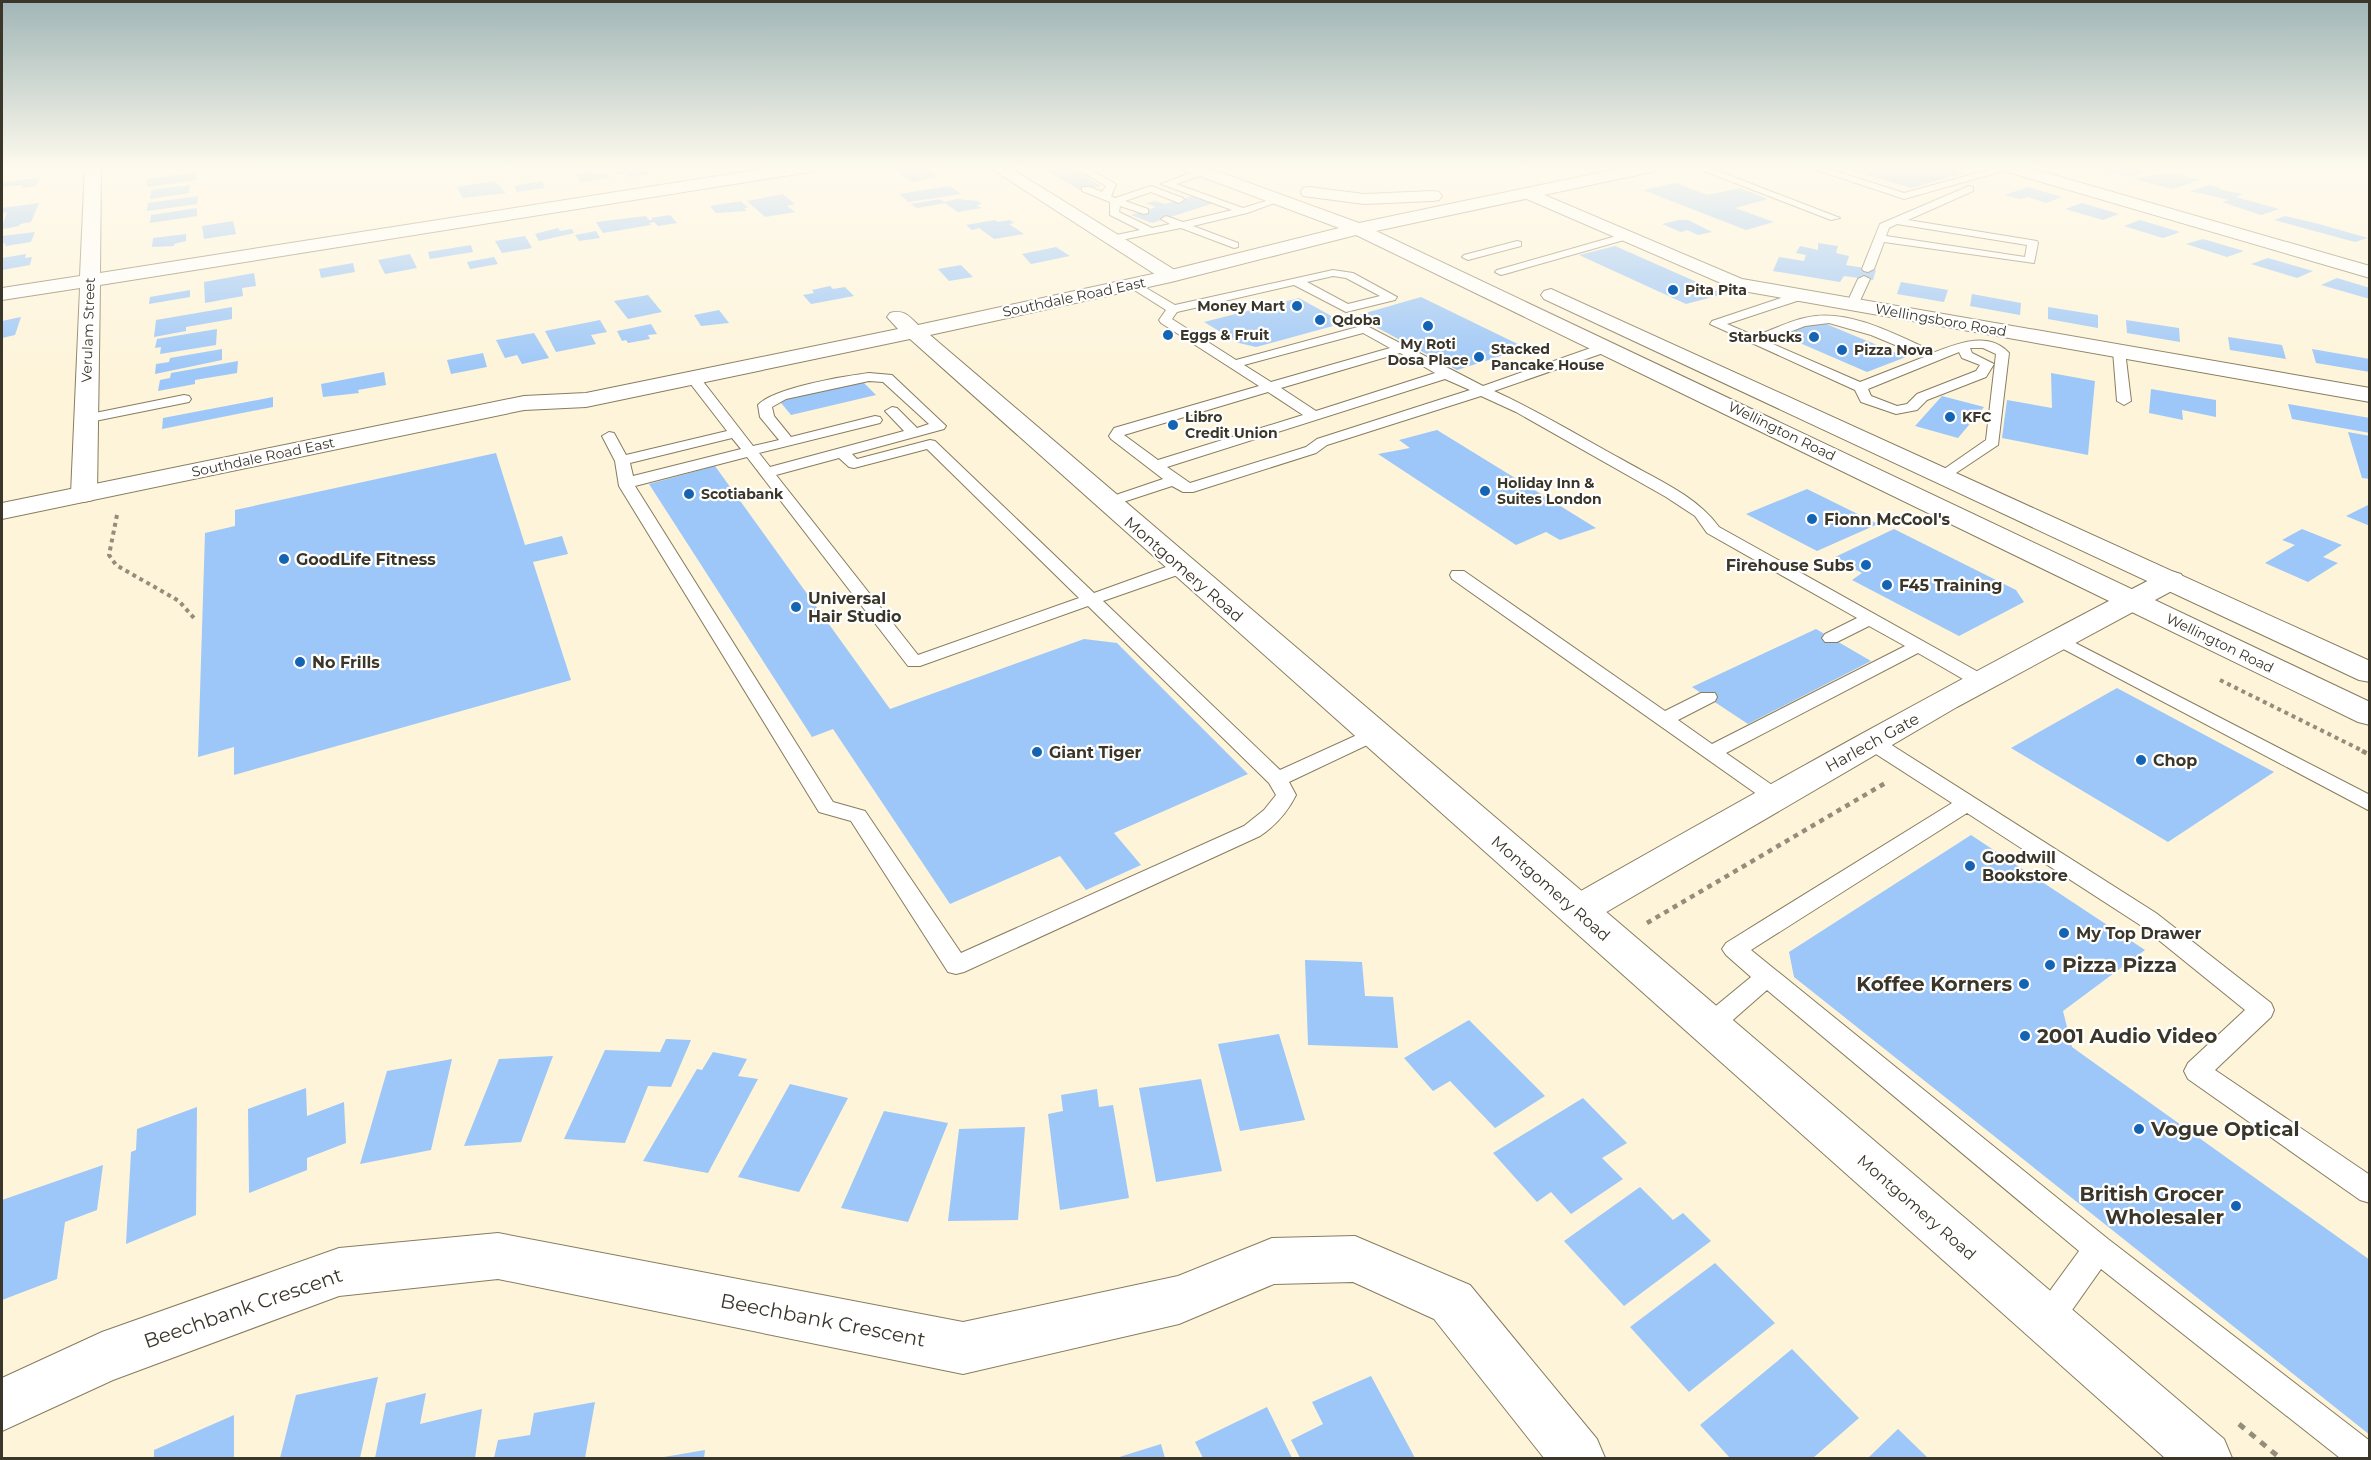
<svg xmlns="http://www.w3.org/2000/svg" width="2371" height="1460" font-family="Montserrat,sans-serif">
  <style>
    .building { fill: #9dc7f8 }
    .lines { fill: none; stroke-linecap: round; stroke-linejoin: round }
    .lane-casing { stroke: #877c5e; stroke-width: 2 }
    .street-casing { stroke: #877c5e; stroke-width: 2 }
    .secondary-casing { stroke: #877c5e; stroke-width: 2 }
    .path-far2 { stroke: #938d7a; stroke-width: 4; stroke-dasharray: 4 4; stroke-linecap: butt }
    .path-far1 { stroke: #938d7a; stroke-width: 4.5; stroke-dasharray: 5 5; stroke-linecap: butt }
    .path { stroke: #938d7a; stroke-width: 5; stroke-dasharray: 7 7; stroke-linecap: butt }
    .lane { fill: #fff; fill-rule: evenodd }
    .street { fill: #fff; fill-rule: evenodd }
    .secondary { fill: #fff; fill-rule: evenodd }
    .poi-dot { fill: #1564b3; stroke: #fff; stroke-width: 2 }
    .labels { text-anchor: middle; stroke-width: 4.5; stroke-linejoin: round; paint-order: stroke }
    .far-poi-label { font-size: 14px; font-weight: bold; fill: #3b362a; stroke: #fff; text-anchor: start }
    .far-street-label { font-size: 14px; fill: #3b362a; stroke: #fff }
    .poi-label { font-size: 16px; font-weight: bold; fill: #3b362a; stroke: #fff; text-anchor: start }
    .street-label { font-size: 16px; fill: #3b362a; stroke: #fff }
    .near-poi-label { font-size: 20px; font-weight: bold; fill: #3b362a; stroke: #fff; text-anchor: start }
    .near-street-label { font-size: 20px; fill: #3b362a; stroke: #fff }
  </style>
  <rect width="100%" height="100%" fill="#fdf4da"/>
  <path class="building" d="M612,166h34l5,8 -23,3 -2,-3 -9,1z
    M662,166h29v2l-25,4z
    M899,166h32l-4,2 10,9 -25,5 -20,-14z
    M1061,166h7l33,20 -21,4 -35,-20z
    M1942,166l23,7 -54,15 -70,-21z
    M2127,166l20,6 -17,5 -40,-10z
    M2342,166h24l4,1v5z
    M589,171l2,3 15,-2 4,6 -29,4 -6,-9z
    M196,172v8l-49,7v-8z
    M2169,172l31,8 -27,9 -40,-10z
    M40,178l-4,8 -14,2 1,-3 -21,2 1,-5z
    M495,181l11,12 -43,5 -6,-11z
    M542,181l3,7 -28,4 -3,-6z
    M1676,183l31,12 33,-7 28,11 -33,9 39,14 -28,8 -103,-40z
    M190,185l-1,8 -39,6 1,-9z
    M2209,185l13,3 -5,1 27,5 -8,3 43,12 -18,6 -39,-13 7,-2 -39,-9z
    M950,186l11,8 -53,8 -9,-8z
    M2028,187l34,10 -16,6 -18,-6 -8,2 -16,-4z
    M783,194l12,10 -8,2 8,6 -30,5 -18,-16z
    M198,196l-1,8 -50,7 1,-8z
    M1192,196l22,7 -62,20 -21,-8 25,-8 -10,-4 9,-2 10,3z
    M940,199l4,3 13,-3 21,2 4,3 -5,1 4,3 -23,4 -13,-9 -28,5 -6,-4z
    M741,201l7,7h-4l3,3 -31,2 -6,-7z
    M39,203l-8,19 -11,2 -1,2 -16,3 1,-3 -2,1 5,-15 -5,1v-5z
    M2082,203l37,11 -16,6 -38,-11z
    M197,208v8l-47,7 1,-8z
    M670,215l7,8 -19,3 -4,-4 -5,1 2,2 -48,8 -7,-11 50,-6 3,4h4l-2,-2z
    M2285,216l34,8 49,14 -13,4 -81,-22z
    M995,220l3,2 12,-2 4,3 -5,1 15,10 -30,5 -15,-11 -7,2 -6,-5z
    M1679,220h9l24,12 -14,3 -11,-5 -6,2 -19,-8z
    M2140,220l40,12 -17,6 -39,-12z
    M233,221l3,13 -32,5 -2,-13z
    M558,228l2,3 12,-2 2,4 -35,8 -4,-7z
    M596,231l4,7 -21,3 -4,-6z
    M35,232l-4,10 -26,4 1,-3 -4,1v-8z
    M186,234v7l-12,3v2l-22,1 1,-9z
    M525,236l7,12 -30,5 -7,-12z
    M2203,239l41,12 -17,6 -41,-13z
    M1818,243l20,3 -2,7 13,3 -3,9 30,5 -3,10 -29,-4 -4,6 -67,-11 6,-14 25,4 2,-6 -10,-2 4,-7 18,4z
    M471,245l2,7 -43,7 -2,-7z
    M1615,246l109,48 -38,10 -107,-49z
    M1056,247l14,9 -39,8 -9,-10z
    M26,254l-1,4 7,-1 -2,8 -28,5v-12z
    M410,254l7,14 -32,6 -7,-14z
    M494,257l4,7 -28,5 -3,-7z
    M2268,258l45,13 -16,7 -46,-14z
    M353,263l2,9 -34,6 -2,-9z
    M961,265l12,12 -24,4 -11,-12z
    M254,273l2,13 -14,2 1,8 -38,7 -1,-21z
    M2337,278l33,10v11l-49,-14z
    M1901,282l47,8 -4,12 -47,-8z
    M830,286l3,3 12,-2 9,9 -43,8 -8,-9 11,-2 -2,-3z
    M190,290v7l-41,7 1,-7z
    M1972,294l49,9 -1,12 -50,-9z
    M648,295l14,17 -34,7 -14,-18z
    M1421,297l105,51 -69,22 -102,-54z
    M1299,298l45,25 -88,24 -17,-4 -35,-21z
    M232,307v12l-46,8v4l-32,6 2,-17z
    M2048,307l50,8v13l-50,-9z
    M719,310l10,13 -28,3 -7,-11z
    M21,317l-6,18 -13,3v-17z
    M600,320l7,12 -16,3 5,9 -40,8 -11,-21z
    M2126,320l53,8 1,14 -53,-9z
    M1819,321l87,36 -39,15 -88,-38z
    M651,324l6,10 -9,1 2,4 -22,4 -2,-3 -4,1 -5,-10z
    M217,329l-1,16 -56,9 1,-7 -6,1 2,-9z
    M534,333l15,25 -27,6 -5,-9 -12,3 -9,-18z
    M2228,337l54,8 4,14 -56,-9z
    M222,349v11l-67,14 1,-10 13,-2 1,-4z
    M2312,349l58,10v13l-54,-9z
    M483,353l4,14 -36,7 -4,-14z
    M238,361l-1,12 -42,7v4l-37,7 2,-11 10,-2 1,-5z
    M384,372l2,13 -28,5 1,3 -36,4 -2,-13z
    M2051,373l44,8 -7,74 -86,-17 5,-38 45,8z
    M860,379l16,16 -85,20 -14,-17z
    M2151,389l65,11v17l-34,-7 1,10 -34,-7z
    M1942,396l42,11 -26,31 -43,-12z
    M273,397v10l-111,22 1,-11z
    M2288,404l82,14v15l-78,-14z
    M1437,430l159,98 -36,12 -14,-8 -30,13 -138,-91 32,-6 -11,-8z
    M2348,432l22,4v43l-8,-1z
    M496,453l29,92 37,-9 6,18 -35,8 38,118 -337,95v-28l-36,10 7,-224 30,-7v-16z
    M715,466l175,243 194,-70 33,4 131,131 -134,59 27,32 -55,25 -26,-34 -110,48 -117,-175 -21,8 -163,-253z
    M1807,489l71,35 -61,27 -71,-37z
    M2370,504v22l-24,-10z
    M1894,529l122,61 8,12 -65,34 -107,-56 10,-7 -29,-15z
    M2302,529l40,16 -19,12 15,6 -30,19 -43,-19 30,-18 -13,-5z
    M1816,629l55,32 -123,63 -56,-37z
    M2117,688l157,84 -106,70 -157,-94z
    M1971,835l174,115 -82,61 9,36 298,213v175l-576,-458 -5,-25z
    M1305,960l57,2 3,34 28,1 5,51 -90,-3z
    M1469,1020l76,76 -50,32 -45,-47 -17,10 -29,-33z
    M1279,1034l26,86 -65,11 -22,-87z
    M666,1039l25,1 -20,47 -23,-1 -23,57 -61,-4 41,-89 55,2z
    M713,1052l34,7 -9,17 20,3 -50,94 -65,-12 54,-92 5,1z
    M553,1056l-32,86 -57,4 35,-87z
    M452,1059l-21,91 -71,14 27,-93z
    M1201,1079l21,92 -66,11 -17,-94z
    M790,1084l58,14 -49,94 -61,-15z
    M306,1088l1,28 37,-14 2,41 -39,15v12l-58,23 -1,-84z
    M1097,1089l2,18 14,-2 16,93 -69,12 -12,-96 15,-3 -2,-16z
    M1583,1098l44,45 -25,15 21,21 -52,35 -20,-22 -14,10 -44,-49z
    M197,1107l-1,108 -70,29 5,-92 5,-2 1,-21z
    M884,1111l64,12 -40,99 -67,-14z
    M1025,1127l-7,93 -70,1 11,-92z
    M103,1165l-6,45 -32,12 -8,57 -55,21v-100z
    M1640,1187l33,33 10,-7 28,28 -87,65 -60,-65z
    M1715,1263l60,60 -86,69 -59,-65z
    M1792,1349l67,69 -46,40h-83l-30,-33z
    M1371,1376l44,82h-115l-9,-18 32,-16 -11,-22z
    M378,1377l-18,81h-80l16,-63z
    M426,1393l-6,31 62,-15 -7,49h-100l11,-55z
    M595,1402l-10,56h-91l4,-18 32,-5 4,-22z
    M1267,1407l25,51h-89l-8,-16z
    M234,1415v43h-80v-8z
    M1898,1429l30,29h-60z
    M1161,1444l4,14h-49z
    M705,1450l-1,8h-40v-1z"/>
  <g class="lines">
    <g class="lane-casing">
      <path id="lane" d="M1044,166h11l1,2 -5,3z
        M1072,166h12l30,17 2,2 -5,11 4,2 36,-12 32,12 1,2 -5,3 -28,-11 -26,9 23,8v4l-4,1 -24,-8 -1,6 33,16 18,-4 -9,-5 5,-3 17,6 49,-12 -71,-26 41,-15 3,1v4l-29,10 67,24 32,-10 5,3 -33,12 -54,13 45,17v4l-4,1 -53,-20 -70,14 -4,-1v-4l33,-7 -30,-15v-13l-28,-11v-4h8l12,5 4,-6z
        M1691,166h14l135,52 -9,2z
        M1805,166h15l84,27 99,-27 10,2 -109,31z
        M1969,186l4,1v4l-65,29 129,21 1,2 -4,20 -150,-21 -10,27 -6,3 -4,-1 -2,-2 18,-45zM1897,224l130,21 -2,12 -139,-21 3,-8z
        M1627,233l4,1v4l-126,36 -4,1 -6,-3 2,-2z
        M1517,241l4,1v4l-53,14 -6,-3 2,-2z
        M1333,270l20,3 44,24 -2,3 -49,12 -52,-27 -117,27 -5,7 64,41 129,-35 118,61 119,-42h10l1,3 -1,3 -118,41c44,20 85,45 127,68 33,19 75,36 98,68l270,151 2,4 -2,4h-14l-57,-33 -192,100 56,39 3,5 -3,5 -7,2 -7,-2 -316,-223 -2,-4 2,-4h12l201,140 36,-18h14l2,4 -2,4 -37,19 34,24 193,-98 -36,-20 -32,16h-12l-3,-4 3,-4 32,-16 -150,-85 -12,-17 -29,-19 -150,-85 -35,-16 -154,49 -11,8 -123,39h-10l-11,-6 -58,19h-10l-3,-3 3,-3 59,-20 -52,-40 -2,-3 5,-8 145,-42 -98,-63 -2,-3 7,-10 -38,-24v-4h8l39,23zM1333,276l13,2 34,18 -32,8 -41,-22zM1363,333l27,15 -119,34 -27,-17zM1400,353l35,20 -119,38 -35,-23zM1445,379l25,11 -153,49 -11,8 -116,36 -23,-16zM1268,392l35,23 -145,45 -34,-25z
        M1864,276l6,3 -12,26 -2,3h-8l-2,-3 12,-26z
        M1799,292l6,4 -2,3 -76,25 28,12c20,-7 40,-18 61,-20 41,-4 83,21 119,36 24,-9 54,-21 74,1l-11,92 -51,34 -5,2 -8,-5 52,-36 10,-86 -13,-6h-13l2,5 22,11 -8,13 -59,23 -10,10 -21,4 -35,-12 -6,-12 -145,-66 2,-3zM1829,323l42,12 53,22 -64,25 -94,-41 39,-15zM1959,352l3,6 18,7 -4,6 -59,23 -10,10 -10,2 -26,-10 -3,-7z
        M2119,347l6,4 6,50 -7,4 -7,-4 -4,-50z
        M869,373l23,2 54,51 -2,3 -92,25 5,5 73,-19 5,1 159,152 83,-30h12l2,4 -2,4 -86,30 177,169 88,-40 7,-2 7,2 3,4 -3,4 -93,44 7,13c-9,18 -20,30 -36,41l-296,136 -8,2 -8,-2 -97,-151 -32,-9 -200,-326 -4,-25 -13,-25 7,-4 5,1 12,22 101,-24 -41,-53 7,-4 5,1 55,71 26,-6 -19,-23 -2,-12c15,-17 87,-29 111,-32zM869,381l14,1 46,42 -12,4 -20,-20 -5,-1 -7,4 19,20 -134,36 -11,-14 121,-30 2,-3 -2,-3 -5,-1 -84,21 -17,-21 -2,-9 14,-8zM732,438l9,11 -108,27 -3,-13zM927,449l152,149 -161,57 -142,-180 63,-17 10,9 5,1zM747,457l161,209h12l168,-60 181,177 7,12 -12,15 -20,16 -283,127 -96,-142 -32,-9 -198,-316z
        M184,395l5,1 2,3 -2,3 -104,21 -7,-4 7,-4z
        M2058,634l312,161v16l-318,-168 -3,-4 3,-4z
        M1872,736l7,1 277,176 115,90 3,7 -3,7 -56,53 155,105v28l-10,-3 -172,-121 -4,-8 4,-8 57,-53 -105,-85 -173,-112 -216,137 357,289 262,202v17h-30l-239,-189 -43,61 -11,5 -11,-5 -4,-10 4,-10 43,-59 -312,-261 -49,43 -9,3 -9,-3 -3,-7 3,-7 51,-42 -25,-22 -4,-6 4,-6 226,-140 -87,-56 -3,-5 3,-5z"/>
    </g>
    <g class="street-casing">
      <path id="street" d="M85,166h16l-1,107 682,-107h42l-8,5 -716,114 -3,209 -4,6 -9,2 -9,-2 -4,-6 9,-206 -78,12v-12l78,-12z
        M987,166h20l171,106 3,4 -3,4h-14z
        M1528,188l214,91 628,109v14l-633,-112 -215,-93 -2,-4 2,-4z
        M2171,571l10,3 4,6 -4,6 -224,121 -366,214 -14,4 -14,-4 -5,-10 5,-10c198,-112 396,-223 598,-327z
        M498,1233l465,89 215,-46 94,-38 83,-2 115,49 127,154 8,19h-61l-110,-139 -81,-37 -79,2 -95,40 -216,50 -465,-95 -159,17 -226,84 -111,51v-53l100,-46 237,-84z"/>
    </g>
    <g class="secondary-casing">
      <path id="secondary" d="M1179,166h24l156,57 272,-57h33l-8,5 -280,60 994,471v23l-12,-3 -1002,-487 -185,47 -241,53 1294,1104 8,19h-67l-1255,-1119 -324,68 -62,3 -522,109v-16l522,-107 62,-3 312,-64 -11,-12 3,-4c13,-4 19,3 28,12l253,-55 168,-42 -158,-59z
        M1995,166h27l348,100v12l-373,-109z
        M1309,187l55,7 69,-3 6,1 3,4 -3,4 -6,1 -69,3 -61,-8 -2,-4 2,-4z
        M1551,289l819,372v21l-11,-2 -815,-381 -3,-4 3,-4z"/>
    </g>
    <path class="path-far2" d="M117,515l-8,40 7,10 63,36 15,17
      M2220,680l145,72"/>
    <path class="path-far1" d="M2362,751l8,4
      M1647,923l240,-141"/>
    <path class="path" d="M2239,1424l41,34"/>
    <use href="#lane" class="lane"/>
    <use href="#street" class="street"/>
    <use href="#secondary" class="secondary"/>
  </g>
  <linearGradient id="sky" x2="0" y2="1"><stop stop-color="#a0b6b6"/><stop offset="0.45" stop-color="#fefaee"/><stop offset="1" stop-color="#fefaee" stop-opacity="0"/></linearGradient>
  <rect width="2371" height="371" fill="url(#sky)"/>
  <g class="poi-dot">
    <circle cx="1673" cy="290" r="6"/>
    <circle cx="1297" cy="306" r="6"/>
    <circle cx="1320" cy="320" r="6"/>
    <circle cx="1428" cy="326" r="6"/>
    <circle cx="1168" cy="335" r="6"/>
    <circle cx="1814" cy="337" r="6"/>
    <circle cx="1842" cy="350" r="6"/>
    <circle cx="1479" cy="357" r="6"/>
    <circle cx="1950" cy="417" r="6"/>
    <circle cx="1173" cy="425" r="6"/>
    <circle cx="1485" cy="491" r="6"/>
    <circle cx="689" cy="494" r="6"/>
    <circle cx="1812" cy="519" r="6"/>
    <circle cx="284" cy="559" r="6"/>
    <circle cx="1866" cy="565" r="6"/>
    <circle cx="1887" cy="585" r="6"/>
    <circle cx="796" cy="607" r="6"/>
    <circle cx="300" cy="662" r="6"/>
    <circle cx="1037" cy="752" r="6"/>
    <circle cx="2141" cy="760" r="6"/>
    <circle cx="1970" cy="866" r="6"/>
    <circle cx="2064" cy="933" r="6"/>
    <circle cx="2050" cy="965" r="6"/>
    <circle cx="2024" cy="984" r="6"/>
    <circle cx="2025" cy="1036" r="6"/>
    <circle cx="2139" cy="1129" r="6"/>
    <circle cx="2236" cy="1206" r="6"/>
  </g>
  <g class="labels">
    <g class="far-poi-label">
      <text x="1685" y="295">Pita Pita</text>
      <text x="1285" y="311" text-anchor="end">Money Mart</text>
      <text x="1332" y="325">Qdoba</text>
      <text x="1180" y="340">Eggs &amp; Fruit</text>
      <text x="1802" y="342" text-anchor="end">Starbucks</text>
      <text x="1428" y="349" text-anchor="middle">My Roti<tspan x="1428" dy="16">Dosa Place</tspan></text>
      <text x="1491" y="354">Stacked<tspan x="1491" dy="16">Pancake House</tspan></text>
      <text x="1854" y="355">Pizza Nova</text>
      <text x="1185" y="422">Libro<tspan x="1185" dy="16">Credit Union</tspan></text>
      <text x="1962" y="422">KFC</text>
      <text x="1497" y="488">Holiday Inn &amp;<tspan x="1497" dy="16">Suites London</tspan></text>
      <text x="701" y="499">Scotiabank</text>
    </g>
    <g class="far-street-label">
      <text transform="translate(1074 297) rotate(-12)" y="5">Southdale Road East</text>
      <text transform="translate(1941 320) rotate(10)" y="5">Wellingsboro Road</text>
      <text transform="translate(88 330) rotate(-88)" y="5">Verulam Street</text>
      <text transform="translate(1782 431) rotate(26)" y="5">Wellington Road</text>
      <text transform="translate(263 457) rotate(-12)" y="5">Southdale Road East</text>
      <text transform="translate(2220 643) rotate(26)" y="5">Wellington Road</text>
    </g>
    <g class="poi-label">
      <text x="1824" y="525">Fionn McCool's</text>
      <text x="296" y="565">GoodLife Fitness</text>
      <text x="1854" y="571" text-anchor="end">Firehouse Subs</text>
      <text x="1899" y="591">F45 Training</text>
      <text x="808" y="604">Universal<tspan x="808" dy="18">Hair Studio</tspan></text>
      <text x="312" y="668">No Frills</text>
      <text x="1049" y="758">Giant Tiger</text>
      <text x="2153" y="766">Chop</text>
      <text x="1982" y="863">Goodwill<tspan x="1982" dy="18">Bookstore</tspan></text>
      <text x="2076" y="939">My Top Drawer</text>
    </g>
    <g class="street-label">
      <text transform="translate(1184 569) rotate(41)" y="6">Montgomery Road</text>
      <text transform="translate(1872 742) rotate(-29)" y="6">Harlech Gate</text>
      <text transform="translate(1551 888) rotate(41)" y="6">Montgomery Road</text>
      <text transform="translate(1917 1207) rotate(41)" y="6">Montgomery Road</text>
    </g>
    <g class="near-poi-label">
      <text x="2062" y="972">Pizza Pizza</text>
      <text x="2012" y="991" text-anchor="end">Koffee Korners</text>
      <text x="2037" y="1043">2001 Audio Video</text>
      <text x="2151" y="1136">Vogue Optical</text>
      <text x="2224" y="1201" text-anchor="end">British Grocer<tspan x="2224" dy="23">Wholesaler</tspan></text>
    </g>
    <g class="near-street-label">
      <text transform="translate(243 1308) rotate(-19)" y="7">Beechbank Crescent</text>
      <text transform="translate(823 1320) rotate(11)" y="7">Beechbank Crescent</text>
    </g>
  </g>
  <rect width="2371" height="1460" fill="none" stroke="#3b362a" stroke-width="6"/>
</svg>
